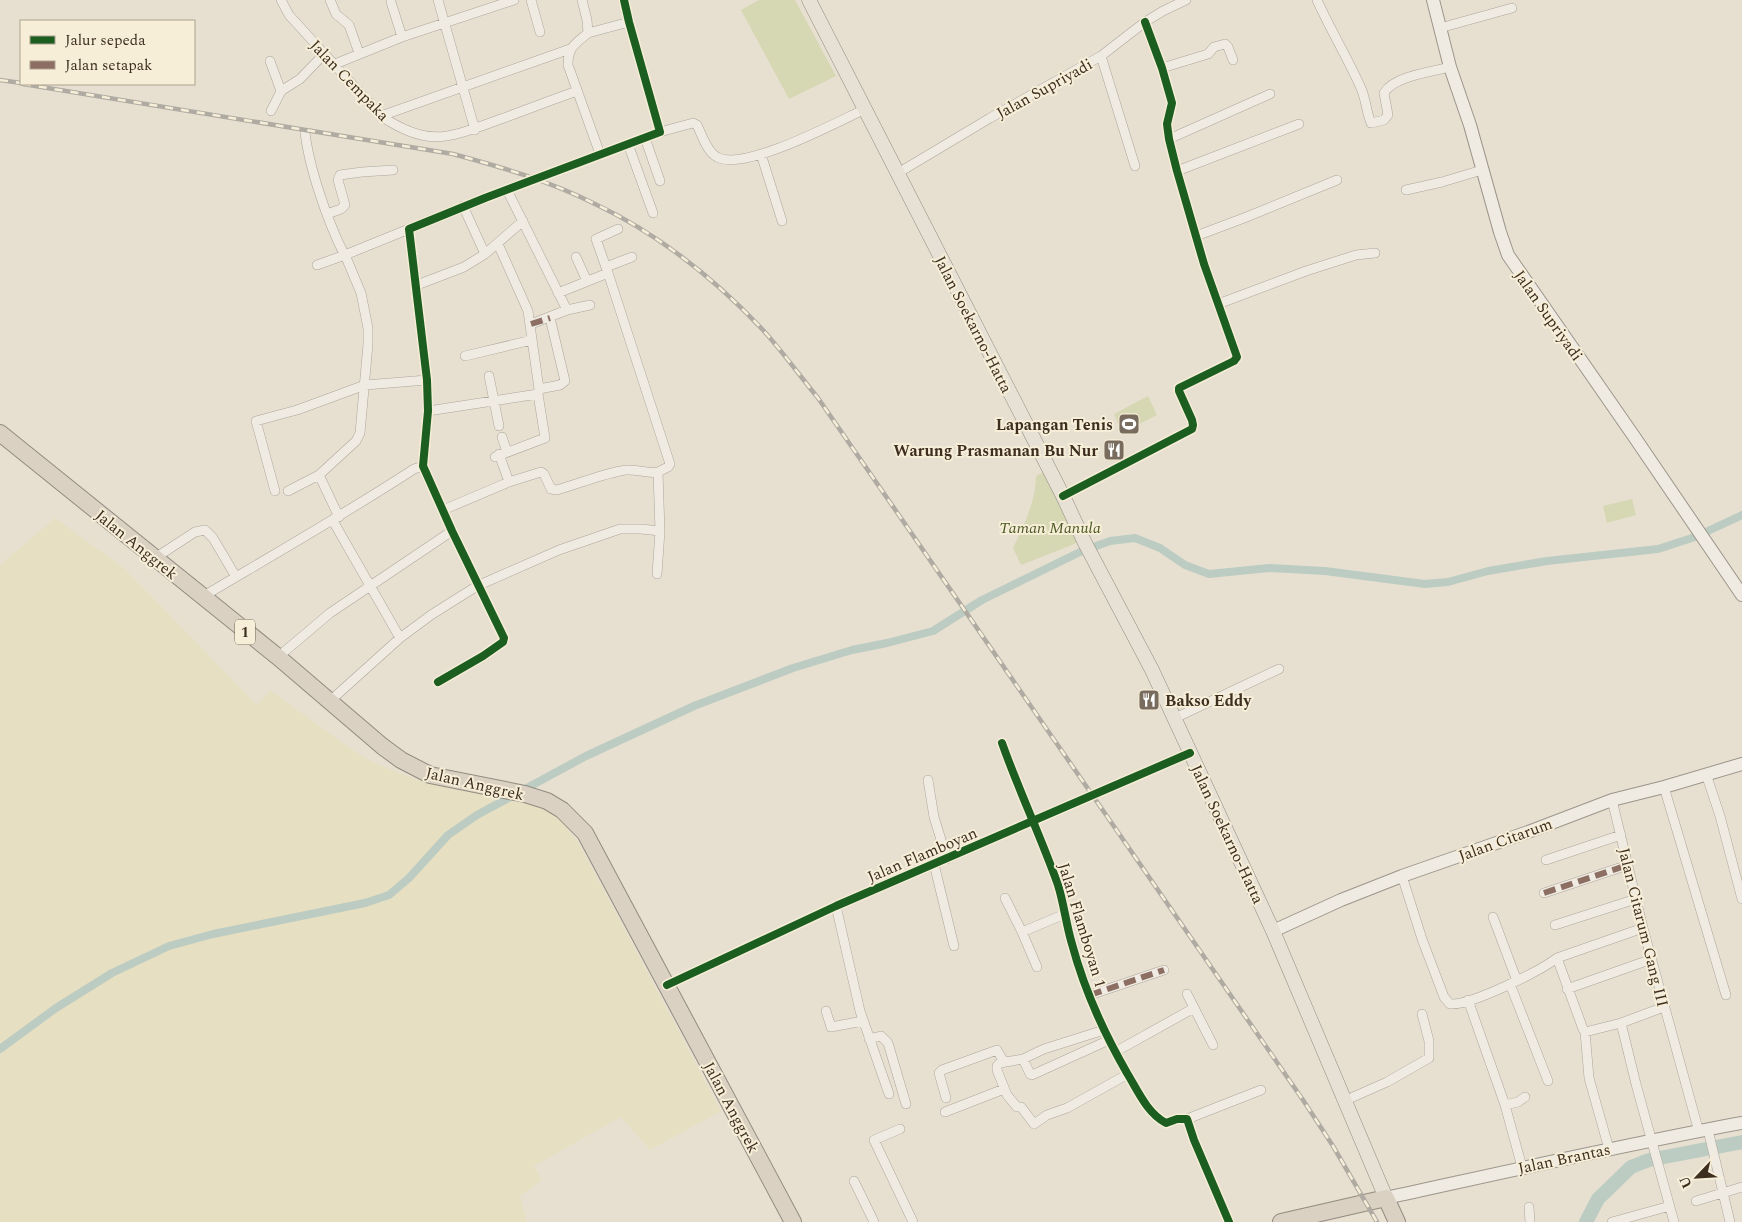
<svg xmlns="http://www.w3.org/2000/svg" width="1742" height="1222" font-family="Spectral,serif">
  <style>
    .farmland { fill: #e6dfc2 }
    .green { fill: #d6d7b3 }
    .lines { fill: none; stroke-linecap: round; stroke-linejoin: round }
    .canal { stroke: #bcccc2; stroke-width: 8 }
    .river { stroke: #bcccc2; stroke-width: 14 }
    .street-casing { stroke: #ada599; stroke-width: 10 }
    .secondary-casing { stroke: #9c958a; stroke-width: 14 }
    .primary-casing { stroke: #928b80; stroke-width: 15 }
    .highway-casing { stroke: #928b80; stroke-width: 18 }
    .street { stroke: #efebe3; stroke-width: 9 }
    .secondary { stroke: #efebe3; stroke-width: 12 }
    .primary { stroke: #e6e1d4; stroke-width: 14 }
    .highway { stroke: #dad1c2; stroke-width: 16 }
    .rail-casing { stroke: #afaaa2; stroke-width: 4.5 }
    .rail { stroke: #f7eed8; stroke-width: 2.5; stroke-dasharray: 8; stroke-linecap: butt }
    .quiet { stroke: #8d6e63; stroke-width: 6; stroke-dasharray: 12 6; stroke-linecap: butt }
    .cycleway-casing { stroke: #f7eed8; stroke-width: 11 }
    .cycleway { stroke: #1b5e20; stroke-width: 8 }
    .labels { text-anchor: middle; stroke-width: 4; stroke-linejoin: round; paint-order: stroke }
    .shield { fill: #f7eed8; stroke: #756857; stroke-width: 1 }
    .shield-label { font-size: 15px; font-weight: bold; fill: #3d2e20 }
    .street-label { font-size: 16px; fill: #3d2e20; stroke: #f7eed8 }
    .poi-label { font-size: 16px; font-weight: bold; fill: #3d2e20; stroke: #f7eed8; text-anchor: end }
    .park-label { font-size: 16px; font-style: italic; fill: #4d5a26; stroke: #f7eed8 }
  </style>
  <rect width="100%" height="100%" fill="#e7e0d1"/>
  <path class="farmland" d="M55,518l70,51 132,136 13,-15 77,56 22,14 18,8 28,11 121,24 23,14 19,25 143,269 -71,39 -29,-33 -87,49 8,14 -22,16 7,26h-527v-657z"/>
  <path class="green" d="M759,0h36l41,76 -47,23 -48,-89z
    M1148,396l9,19 -35,18 -8,-19z
    M1049,469l34,70 -11,6 -51,20 -8,-17c11,-23 23,-47 23,-72z
    M1632,499l4,16 -29,8 -4,-17z"/>
  <g class="lines">
    <path class="canal" d="M0,1049l56,-41 56,-35 57,-27 44,-12 152,-31 24,-8 20,-17 39,-43 29,-20 109,-59 108,-50 99,-38 59,-18 35,-7 46,-12 49,-31 98,-48 30,-11 25,-3 25,10 25,17 24,9 60,-6 56,3 100,13 23,-2 40,-11 59,-10 111,-12 37,-12 47,-22"/>
    <path class="river" d="M1586,1222l12,-23 33,-32 18,-7 93,-18"/>
    <g class="street-casing">
      <path id="street" d="M281,0l8,15 92,101c49,33 69,21 120,3 25,-9 50,-19 76,-28
        M330,0l6,14 13,11 10,28
        M438,0l37,130
        M531,0l9,32
        M582,0l5,20 1,13c-13,11 -20,14 -20,32l32,89
        M1317,0c13,29 30,57 43,86 6,12 6,25 11,37l13,-3 4,-5 -4,-22c10,-17 47,-21 66,-26
        M391,2l11,35
        M1440,28l72,-20
        M588,33l41,-11
        M1101,56l34,110
        M270,61l11,30 19,-12 25,-26
        M335,64l67,-27 112,-37
        M1162,68l46,-14 6,-7 11,-3 3,3 5,13
        M271,111l10,-20
        M381,116l189,-67
        M660,132l33,-9 4,2c5,10 10,27 20,32 27,15 120,-35 148,-48
        M305,133c4,31 13,58 24,87 5,12 9,24 16,35l-28,10
        M645,138l15,43
        M1169,139l101,-45
        M628,144l25,69
        M761,154l21,67
        M1177,171l122,-47
        M898,173l92,-55 111,-62 44,-34 18,-11 23,-11
        M507,190l60,120 -36,14
        M1406,190l36,-8 40,-12
        M463,206l22,48
        M327,214l14,-5 4,-4 -7,-25 2,-5 22,-3 31,-2
        M1196,236l48,-18 93,-38
        M576,257l11,24
        M606,267l26,-10
        M608,273l-12,-34 22,-10
        M417,285l47,-18 21,-13 38,-33
        M558,293l50,-20 2,6 60,185 -2,3 -10,5 2,59 -3,43
        M1218,304l88,-33 50,-16 19,-2
        M567,310l23,-5
        M465,356l67,-16
        M489,376l10,50
        M539,389l21,-4 5,-4 -15,-63
        M428,411l110,-17 1,-5 -11,-78 -30,-67
        M502,437l5,15
        M499,454l10,28
        M495,457l50,-19 -7,-44
        M275,491l-19,-70 41,-11 68,-25 62,-5
        M288,491l31,-16
        M1063,496l129,-67 1,-4 -1,-5 -13,-29v-3l55,-27 3,-4 -33,-93 -27,-93 -8,-32 -2,-15 5,-21 -10,-35 -17,-46
        M443,510l66,-28 32,-10 3,2 7,15 6,1c21,-6 48,-17 69,-20 11,-1 21,4 32,2
        M339,517l-20,-42 37,-34 4,-8 8,-89v-16l-7,-35 -16,-38 64,-26
        M333,521l67,117
        M155,558l40,-26 10,-2 8,8 23,39
        M202,597c71,-42 143,-83 212,-128l9,-3
        M278,657l52,-44 122,-82
        M438,682l45,-26 20,-14 1,-4 -52,-107 -29,-65 5,-55 -1,-31 -18,-151 76,-31 175,-66 -31,-110 -5,-22
        M330,701l70,-63 31,-23 46,-29 82,-36 61,-21h21l19,2
        M1175,718l104,-49
        M1002,743c17,48 39,94 56,142 6,19 8,39 14,59 12,45 32,89 55,129 11,18 20,40 39,50l11,-4h10l7,21 35,82
        M1706,774l14,42 22,83
        M928,780l6,37 13,42
        M1664,787l62,208
        M1612,800l31,128 56,204
        M1546,860l75,-25
        M934,864l20,82
        M1402,876l20,63 22,58 6,7c20,2 90,-33 107,-46l26,71 2,3 36,-9 43,-16
        M1544,893l84,-28
        M1005,898l17,34 43,-18
        M836,906l24,105 29,83
        M1493,917l24,64
        M1555,925l81,-26
        M1022,932l15,35
        M1557,958l86,-30
        M1510,984l38,97
        M667,985l169,-79 354,-153
        M1567,989l85,-30
        M1187,994l26,51
        M1090,995l74,-25
        M1468,1000l37,105 17,62
        M826,1011l5,16 32,-6
        M1621,1023l15,61 38,138
        M1104,1030l-60,19 -21,10 -23,4 -3,3v4l10,25 10,12h4l13,17 13,-9 20,-7 61,-34
        M1585,1032l4,46 20,71
        M869,1039l12,-3 7,7 18,61
        M1115,1052l79,-44
        M1023,1059l7,15 2,1 77,-35
        M946,1098l-7,-25 3,-3 55,-20 7,12
        M1344,1101l43,-19 42,-24v-17l-7,-27
        M1505,1105l13,-3 7,-5
        M945,1112l59,-23
        M1187,1119l74,-29
        M900,1129l-26,11 39,82
        M1708,1130l22,92
        M854,1181l20,41
        M1696,1201l46,-14
        M1529,1207l1,15
        M1612,1222l58,-16"/>
    </g>
    <g class="secondary-casing">
      <path id="secondary" d="M1433,0l17,67 20,58 30,107 8,23 125,180 109,160
        M1273,931l68,-31 61,-24 126,-44 84,-32 52,-13 78,-23
        M1386,1198c119,-26 237,-53 356,-75"/>
    </g>
    <g class="primary-casing">
      <path id="primary" d="M809,0l254,496 22,47 67,127 121,261 113,267"/>
    </g>
    <g class="highway-casing">
      <path id="highway" d="M0,433l278,224 104,89 19,14 29,15 95,19 22,7 15,9 23,23 208,389
        M1281,1222l105,-24 11,24"/>
    </g>
    <use href="#street" class="street"/>
    <use href="#secondary" class="secondary"/>
    <use href="#primary" class="primary"/>
    <use href="#highway" class="highway"/>
    <g class="rail-casing">
      <path id="rail" d="M0,80l21,3
        M23,84l430,70c48,13 96,27 140,49 64,30 122,76 170,127 19,21 37,46 55,68l485,702 30,46 44,76"/>
    </g>
    <use href="#rail" class="rail"/>
    <path class="quiet" d="M531,324l19,-6
      M1544,893l84,-28
      M1090,995l74,-25"/>
    <g class="cycleway-casing">
      <path id="cycleway" d="M1063,496l129,-67 1,-4 -1,-5 -13,-29v-3l55,-27 3,-4 -33,-93 -27,-93 -8,-32 -2,-15 5,-21 -10,-35 -17,-46
        M438,682l45,-26 20,-14 1,-4 -52,-107 -29,-65 5,-55 -1,-31 -18,-151 76,-31 175,-66 -31,-110 -5,-22
        M1002,743c17,48 39,94 56,142 6,19 8,39 14,59 12,45 32,89 55,129 11,18 20,40 39,50l11,-4h10l7,21 35,82
        M667,985l169,-79 354,-153"/>
    </g>
    <use href="#cycleway" class="cycleway"/>
  </g>
  <defs>
    <g id="stadium-square" transform="scale(1.125)"><rect x="-9" y="-9" width="18" height="18" rx="4" fill="#786c5e" stroke="#f7eed8"/><path d="M0-5a6.5 5 0 1 0 0 10a6.5 5 0 1 0 0-10ZM-3.5-1.8h7v3.6h-7Z" fill="#fff"/></g>
    <g id="restaurant-square" transform="scale(1.125)"><rect x="-9" y="-9" width="18" height="18" rx="4" fill="#786c5e" stroke="#f7eed8"/><path d="M-5-6h1v4h1v-4h1v4h1v-4h1v5L-1.5 .5V6h-2V.5L-5-1ZM5-6V6H3V1.5H1.5Q1.5-4 5-6Z" fill="#fff"/></g>
  </defs>
  <g fill-rule="evenodd">
    <use href="#stadium-square" x="1129" y="424"/>
    <use href="#restaurant-square" x="1114" y="450"/>
    <use href="#restaurant-square" x="1149" y="700"/>
  </g>
  <g class="labels">
    <rect class="shield" x="235" y="619.5" width="20" height="25" rx="4"/>
    <g class="shield-label">
      <text x="245" y="637">1</text>
    </g>
    <g class="street-label">
      <text transform="translate(350 80) rotate(46)" y="6">Jalan Cempaka</text>
      <text transform="translate(1044 88) rotate(-29)" y="6">Jalan Supriyadi</text>
      <text transform="translate(1549 315) rotate(55)" y="6">Jalan Supriyadi</text>
      <text transform="translate(974 324) rotate(63)" y="6">Jalan Soekarno-Hatta</text>
      <text transform="translate(137 544) rotate(39)" y="6">Jalan Anggrek</text>
      <text transform="translate(475 783) rotate(13)" y="6">Jalan Anggrek</text>
      <text transform="translate(1228 834) rotate(65)" y="6">Jalan Soekarno-Hatta</text>
      <text transform="translate(1505 839) rotate(-20)" y="6">Jalan Citarum</text>
      <text transform="translate(922 854) rotate(-23)" y="6">Jalan Flamboyan</text>
      <text transform="translate(1083 925) rotate(73)" y="6">Jalan Flamboyan 1</text>
      <text transform="translate(1644 927) rotate(76)" y="6">Jalan Citarum Gang III</text>
      <text transform="translate(732 1107) rotate(62)" y="6">Jalan Anggrek</text>
      <text transform="translate(1564 1158) rotate(-12)" y="6">Jalan Brantas</text>
    </g>
    <g class="poi-label">
      <text x="1113" y="430">Lapangan Tenis</text>
      <text x="1098" y="456">Warung Prasmanan Bu Nur</text>
      <text x="1165" y="706" text-anchor="start">Bakso Eddy</text>
    </g>
    <g class="park-label">
      <text x="1050" y="533">Taman Manula</text>
    </g>
  </g>
  <rect x="20" y="20" width="175" height="65" fill="#f7eed8" stroke="#ada18e"/>
  <rect x="30" y="36" width="25" height="8" fill="#1b5e20" stroke="#ada18e"/>
  <text x="65" y="45" font-size="15" fill="#3d2e20">Jalur sepeda</text>
  <rect x="30" y="61" width="25" height="8" fill="#8d6e63" stroke="#ada18e"/>
  <text x="65" y="70" font-size="15" fill="#3d2e20">Jalan setapak</text>
  <g transform="translate(1697 1177) rotate(245)" stroke="#f7eed8" stroke-width="4" paint-order="stroke">
  <path d="M0-4L9 19L0 12L-9 19Z" fill="#3d2e20"/>
  <text y="-8" font-size="14" font-weight="bold" text-anchor="middle" fill="#3d2e20">U</text>
  </g>
</svg>
